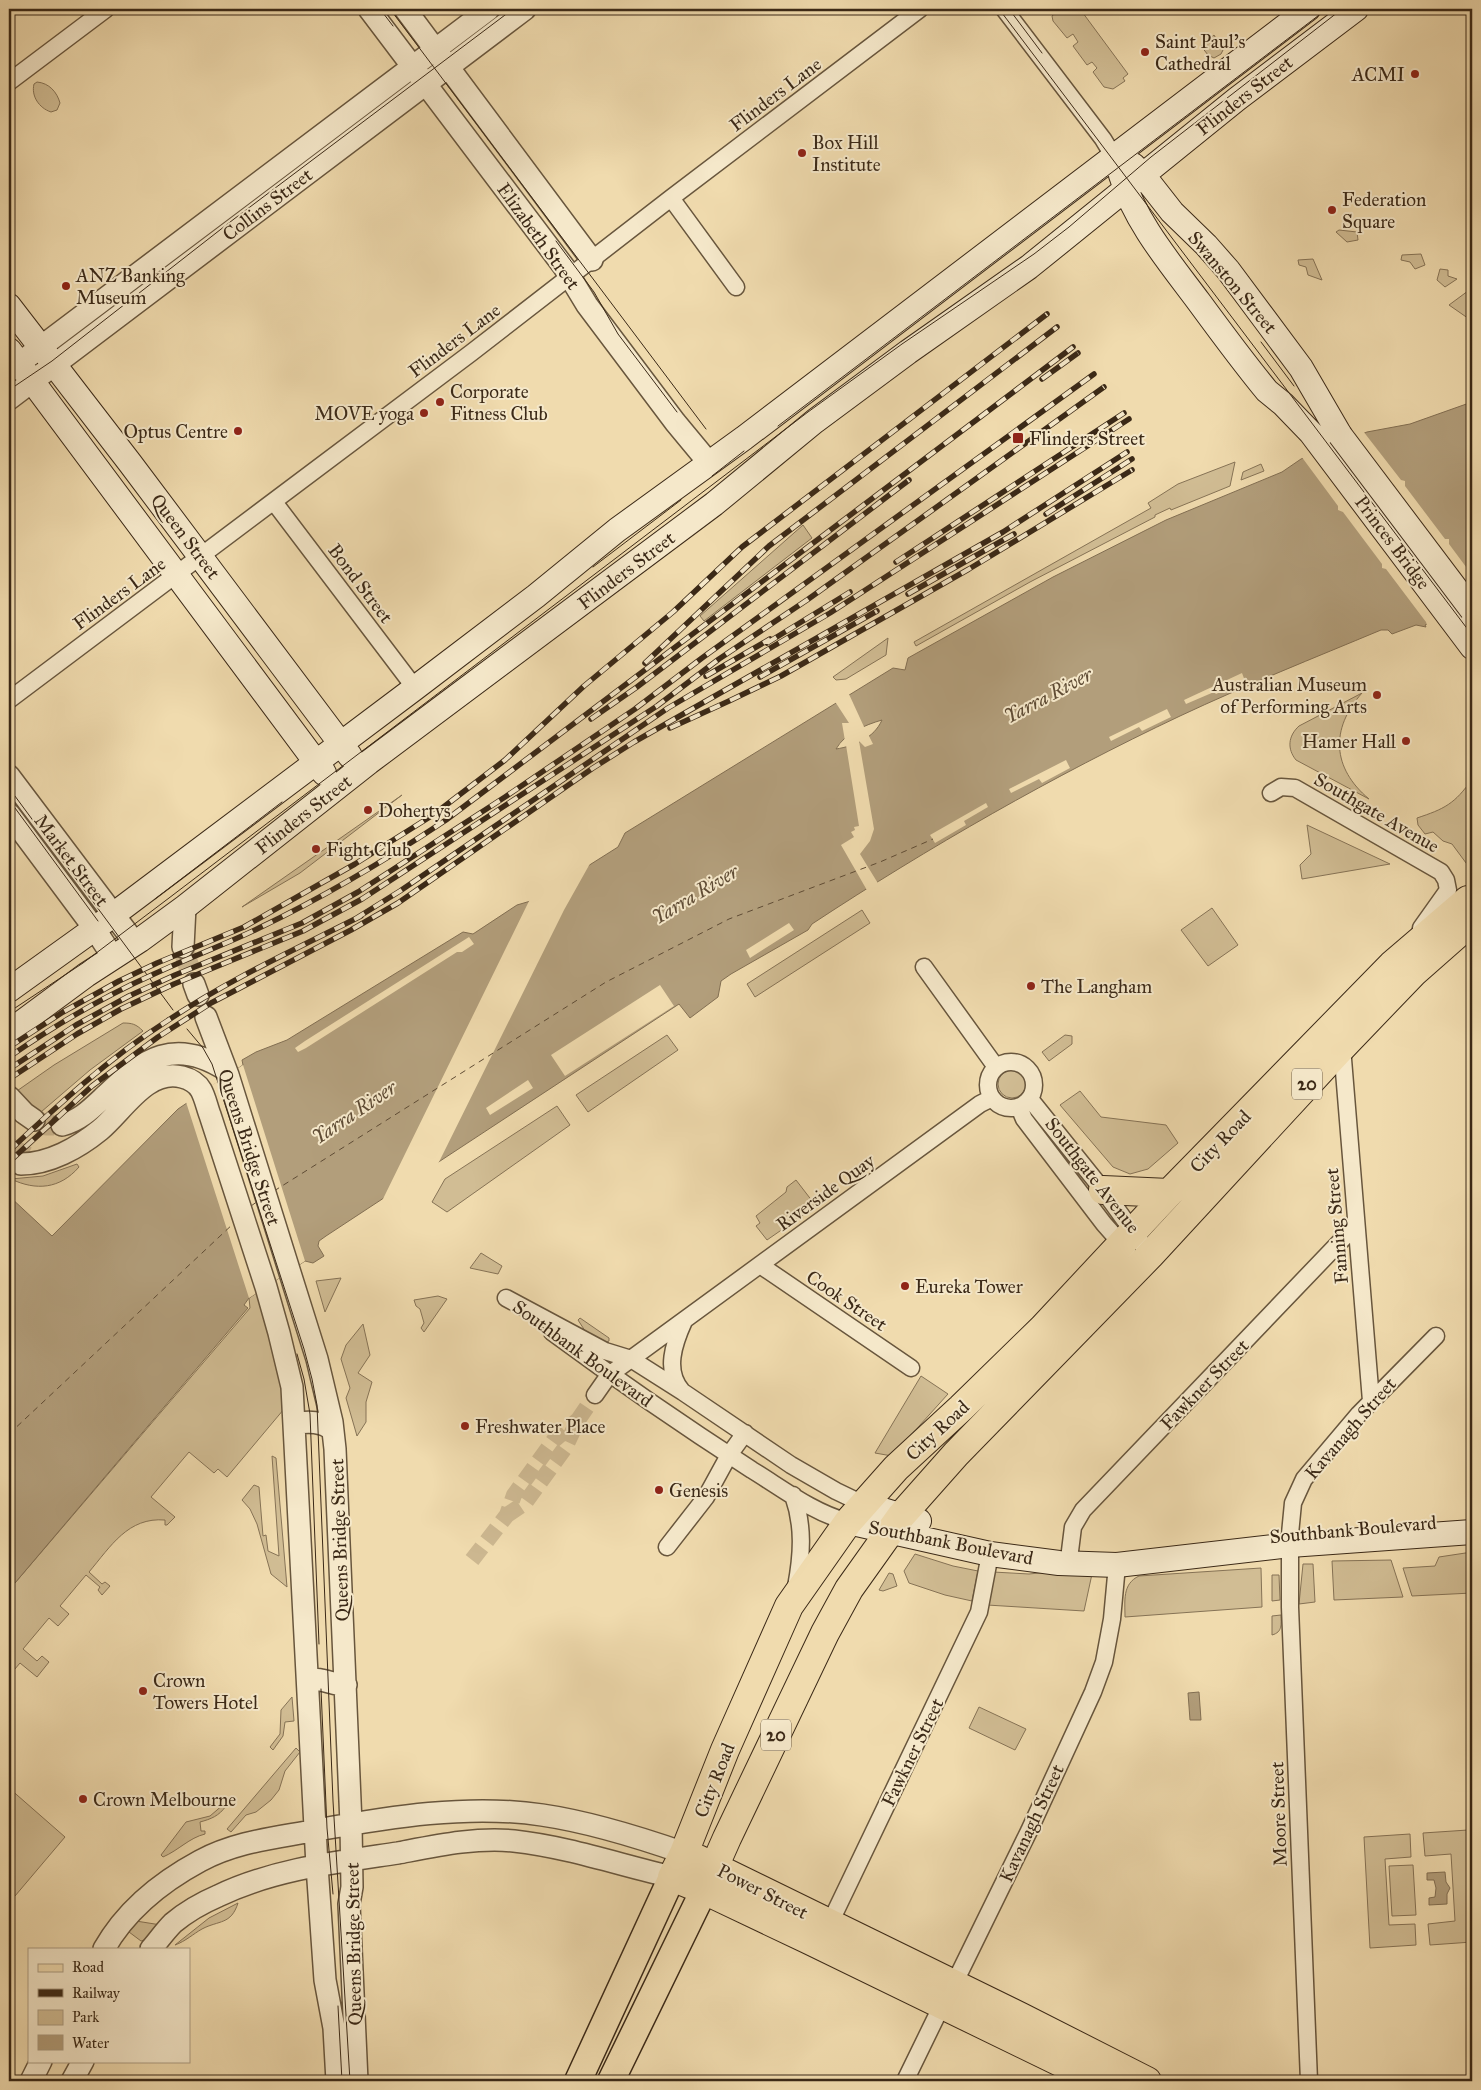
<svg xmlns="http://www.w3.org/2000/svg" width="1481" height="2090" font-family="'IM FELL Great Primer',serif">
  <style>
    .green { fill: #d1bd94; stroke: #867356 }
    .water { fill: #b29e7b; stroke: #826f53; fill-rule: evenodd }
    .pier { fill: #f0dbae }
    .lines { fill: none; stroke-linecap: round; stroke-linejoin: round }
    .ferry { stroke: #5f4c35; stroke-width: 1; stroke-dasharray: 6 5; stroke-linecap: butt }
    .minor-tunnel { stroke: #ccb790; stroke-width: 16; stroke-dasharray: 16 8; stroke-linecap: butt }
    .tertiary-tunnel { stroke: #ccb790; stroke-width: 21; stroke-dasharray: 21 11; stroke-linecap: butt }
    .minor-casing { stroke: #68563d; stroke-width: 19 }
    .tertiary-casing { stroke: #68563d; stroke-width: 24 }
    .secondary-casing { stroke: #3b2917; stroke-width: 26 }
    .primary-casing { stroke: #3b2917; stroke-width: 29 }
    .trunk-casing { stroke: #3b2917; stroke-width: 30 }
    .minor { stroke: #f5e8ca; stroke-width: 16 }
    .tertiary { stroke: #f5e8ca; stroke-width: 21 }
    .secondary { stroke: #f5e8ca; stroke-width: 24 }
    .primary { stroke: #f0dbae; stroke-width: 26 }
    .trunk { stroke: #f0dbae; stroke-width: 28 }
    .tram { stroke: #3b2917; stroke-width: 1 }
    .rail-casing { stroke: #3b2917; stroke-width: 5.5 }
    .rail { stroke: #f5e8ca; stroke-width: 4; stroke-dasharray: 11; stroke-linecap: butt }
    .secondary-bridge-casing { stroke: #3b2917; stroke-width: 26; stroke-linecap: butt }
    .secondary-bridge { stroke: #f5e8ca; stroke-width: 24 }
    .poi-dot { fill: #8f2418; stroke: #f5e8ca; stroke-width: 2 }
    .labels { text-anchor: middle; stroke-width: 4; stroke-linejoin: round; paint-order: stroke }
    .shield { fill: #f5e8ca; stroke: #73624d; stroke-width: 1 }
    .shield-label { font-size: 18px; font-weight: bold; fill: #3b2917 }
    .poi-label { font-size: 19px; fill: #3b2917; stroke: #f5e8ca; text-anchor: start }
    .street-label { font-size: 19px; fill: #3b2917; stroke: #f5e8ca }
    .water-label { font-size: 20px; font-style: italic; fill: #5f4c35; stroke: #f5e8ca }
  </style>
  <rect width="100%" height="100%" fill="#f0dbae"/>
  <filter id="stains"><feTurbulence type="fractalNoise" baseFrequency=".004" numOctaves="4"/><feColorMatrix values="0 0 0 0 .2 0 0 0 0 .09 0 0 0 0 .02 0 0 0 .5 -.17"/></filter>
  <radialGradient id="worn" r=".72"><stop offset=".6" stop-color="#630" stop-opacity="0"/><stop offset="1" stop-color="#630" stop-opacity=".3"/></radialGradient>
  <path class="green" d="M1060,9h20l48,65 -5,4 2,3 -12,8 -9,-2 -11,-15 4,-4 -5,-6 -5,3 -14,-19 5,-4 -5,-8 -6,4 -14,-17 -1,-5z
    M1214,35l9,15 -2,4 -7,4 -6,-3 -7,-9z
    M37,82c12,1 20,10 23,21l-3,7 -6,2c-12,-4 -20,-16 -17,-28z
    M1339,230l18,2 1,8 -11,2 -11,-10z
    M1421,254l4,11 -10,4 -5,-7 -9,-2 1,-5z
    M1313,259l9,21 -14,-5 -2,-8 -7,-2 -1,-5z
    M1440,269l8,1v6l9,3 -12,8 -8,-7z
    M1472,288v33l-23,-16z
    M1235,462l-5,24 -59,24 -1,-2 -15,7v2l-125,65 -114,64 -2,-4 237,-134 -3,-5 30,-19z
    M1261,464l3,7 -23,9 2,-8z
    M803,525l9,13 -108,83 -4,-5z
    M888,638l-2,17 -40,24 -10,1 -3,-3z
    M1362,693c-32,36 -30,75 7,106l-73,-39c-9,-11 -8,-24 3,-34z
    M1472,779v92l-20,-27 -9,-3 -10,-9 -8,2 -7,-9 -1,-7c27,-9 38,-14 55,-39z
    M402,795l-102,78 -58,34z
    M1307,825l83,39 -88,15 -2,-14 11,-11z
    M1212,908l26,37 -30,21 -27,-36z
    M862,910l8,13 -115,74 -8,-13z
    M123,1023c9,0 13,1 20,8l-53,39 -49,42 -27,-19 40,-28z
    M667,1035l11,15 -90,62 -12,-17z
    M1065,1035l7,1v8l-23,17 -7,-9z
    M998 1084a14 14 0 1 1 28 0a14 14 0 1 1-28 0Z
    M1080,1091l21,26 65,8 12,18 -30,26 -18,5 -17,-7 -53,-62z
    M557,1106l13,19 -123,87 -15,-10 13,-23z
    M77,1164l2,3c-19,22 -43,24 -68,12l32,-3z
    M796,1180l20,26 -49,34 -11,-14 4,-3 -4,-7 30,-24 1,-5z
    M481,1253l21,13 -4,8 -28,-6z
    M341,1278l-16,34 -9,-31z
    M259,1291l17,59 8,59 -57,68 -9,-8 -4,4 -25,-21 -38,45 24,20 -8,8h-2v-5c-37,-3 -54,26 -76,52l13,12 3,-2 5,4 -8,9 -4,-5 2,-3 -14,-12 -26,31 9,8 -11,12 -9,-8 -26,31 14,12 5,-5 7,6 -12,15 -17,-14 -11,13v-86l241,-282 -1,-10z
    M438,1296l9,3 -23,33 -3,-4 3,-5 -4,-14 -4,-3 -2,-6z
    M580,1318l29,20v3l-6,3 -14,-7 -11,-17z
    M363,1324l7,31 -12,18 14,9 -6,20v20l-9,14 -11,-38 4,-10 -9,-29 5,-14z
    M921,1376l27,18 -56,62 -17,-3z
    M272,1456l4,2 11,129 -16,-13 -14,-50 -7,-15 -8,-9 12,-15 5,2 4,49 3,-1 2,16 11,5z
    M1472,1552v41l-60,3 -9,-28 32,-2 4,-9z
    M915,1554l38,12 25,5 -6,30 -27,-6 -36,-12 -5,-12z
    M1391,1560l12,37 -69,3 -2,-39z
    M1303,1564h10l2,38 -16,2z
    M1261,1568l1,39 -137,10c0,-16 -3,-33 14,-41z
    M1068,1570l24,4 -8,37 -97,-6 6,-33 36,2z
    M889,1573l4,1 4,12 -14,5 -4,-1z
    M1272,1575h7l1,25 -8,1z
    M1281,1615c0,9 2,17 -9,20v-19z
    M292,1697l2,24 -9,1 -2,14 -10,14 -3,-3 10,-13 1,-24z
    M979,1707l47,22 -11,21 -46,-22z
    M296,1748l4,4 -15,19 -6,19 -8,10 -15,12 -10,3 -15,17 -4,-3z
    M9,1788l56,49 -50,59 -6,-5z
    M224,1804l2,2c-7,10 -15,13 -26,16l1,9h4v3c-16,4 -26,16 -42,23l-2,-2 25,-33 24,-6z
    M1468,1830l4,61v51l-42,3 -2,-21 27,-3 -4,-67 -26,2 -2,-23z
    M1410,1834l1,23 -26,2 4,66 26,-1 1,21 -46,3 -6,-111z
    M1413,1865l3,50 -24,1 -3,-50z
    M238,1903c-7,22 -19,17 -36,26 -9,5 -16,12 -27,16l34,-27z
    M136,1921l25,4 -16,15 -4,1 -12,-9z"/>
  <path class="water" d="M1472,402v202l-47,21 1,2 -10,-2 -24,9 -4,-4h-7c-67,28 -135,55 -201,86 -127,60 -251,131 -368,208l-4,6 -77,44 -10,7 -3,16 -28,21 -11,-14 -353,232 -7,5 -1,5 6,10 -11,7 -8,-2 -56,37 -5,7 4,3 -239,282v-394l43,40 126,-127 65,-44 -1,-5 14,-8 31,-12 176,-108 10,2 44,-29 17,-5 84,-53 7,-14 268,-165 12,2 3,-12 145,-81 113,-57 116,-48 19,-13 66,-27 43,-8zM882,720c-8,18 -27,26 -46,29 9,-16 29,-24 46,-29z
    M1199,1692l2,28h-11l-2,-27z
    M1445,1872l1,10 4,6 -3,6v10l-18,1v-7l6,-1 1,-9 -2,-8h-7v-7z"/>
  <path class="pier" d="M1363,431l38,49 4,1v5l40,53h4v5l23,31v32l-44,18v4l-2,-7 -40,-53 -4,-1v-4l-39,-52 -5,-2v-4l-37,-50z
    M1242,673l3,8 -29,13 -2,-2 -28,12 -2,-4z
    M848,692l17,37 -20,12 -3,-18h7l-15,-23z
    M1167,709l4,8 -29,14 -3,-4 -28,14 -2,-4z
    M868,734l5,10 -8,3 -6,-6 15,88 -4,12 -10,13 19,31 -11,7 -27,-47 13,-8 -3,-5 4,-2 -1,-3 5,-1 -13,-81 13,-5z
    M1066,760l4,8 -28,15 -3,-4 -28,14 -2,-4z
    M986,803l2,4 -24,14 2,4 -31,18 -5,-8z
    M592,860l-28,50 -127,256 -56,37 149,-304z
    M789,923l5,7 -44,28 -4,-8z
    M469,937l5,7 -12,8h-5l-151,96 -8,4 -3,-4 10,-7z
    M660,985l14,21 -109,70 -14,-21z
    M243,1065l62,196 -56,37 -63,-196z
    M528,1080l5,8 -43,27 -4,-7z"/>
  <g class="lines">
    <path class="ferry" d="M274,1191l332,-209 123,-63 151,-57 53,-23
      M251,1206l7,-5
      M9,1434l225,-211"/>
    <path class="minor-tunnel" d="M507,1515l18,-12 40,-55 13,-28 17,-25
      M472,1560l35,-45 7,-20 40,-55 24,-20"/>
    <path class="tertiary-tunnel" d="M183,947l11,37
      M34,1120l12,5h16
      M9,1148l18,9"/>
    <g class="minor-casing">
      <path id="minor" d="M1004,9l99,130 11,18
        M9,82l97,-73
        M671,198l65,89
        M274,502l141,186
        M9,700l462,-347 200,-155 249,-189
        M1271,793l10,-6 14,1 146,84 5,8 2,10 -27,38
        M924,967l72,100
        M1342,1047l29,354
        M988 1085a23 23 0 1 1 46 0a23 23 0 1 1-46 0Z
        M1030,1099l73,91 47,65
        M1019,1107l5,12 80,105 23,26
        M760,1265l151,103
        M506,1298l99,53 26,8 52,33 108,73 45,26 27,13
        M552,1332c65,48 132,94 200,138 31,19 60,42 96,52
        M682,1391c-18,-20 -8,-48 2,-70
        M595,1395l14,-20 371,-271 12,-6
        M793,1495c11,31 9,60 3,92
        M1290,1534l3,-31 11,-24 55,-65 77,-78
        M1290,1545v62l19,474
        M667,1547l39,-50 23,-42 16,-22
        M1070,1551l3,-24 10,-17 273,-285
        M829,1925l150,-313 11,-58
        M954,1984l75,-153 64,-139 11,-30 8,-43 5,-54
        M905,2081l37,-76"/>
    </g>
    <g class="tertiary-casing">
      <path id="tertiary" d="M369,9l195,258 23,38 88,117 34,41
        M405,9l187,251
        M9,371c159,-121 320,-241 480,-362
        M9,399l516,-390
        M9,776l126,167
        M9,814l85,114 19,29
        M183,947l2,-40
        M194,984l4,11
        M206,1017l22,58 89,284 15,63 3,27 16,375 1,63 -3,17 8,177
        M9,1097l15,16 10,7
        M62,1125c19,-5 30,-17 44,-30 38,-37 69,-58 120,-25
        M21,1164c28,0 57,-16 79,-34 23,-19 47,-62 82,-53 8,2 15,6 19,13 4,7 6,17 9,25l56,172 13,46 13,54 25,479 8,114 9,48 3,53
        M294,1424c13,-3 30,-3 39,7
        M308,1680c14,-3 24,5 38,5
        M104,1949c22,-39 57,-67 96,-88 37,-20 76,-23 117,-31 73,-13 151,-26 225,-15 48,7 96,22 142,38
        M151,1949c7,-8 14,-18 22,-26 12,-10 31,-21 45,-27 56,-27 120,-34 180,-43 37,-7 78,-16 116,-12 54,6 106,24 158,36
        M31,2081l10,-20
        M72,2081l11,-20"/>
    </g>
    <g class="secondary-casing">
      <path id="secondary" d="M1133,165l10,10 29,37 34,33 22,25 73,98 39,67
        M1121,175c14,47 49,88 78,127 22,30 44,60 68,89l16,13 28,29 161,214
        M9,306l121,157 220,293
        M9,350l315,423
        M9,990l92,-66 314,-236 121,-92 81,-66 127,-92 564,-429
        M9,1032l77,-57 54,-35 45,-33 184,-145 345,-258 101,-83 93,-69 121,-85 208,-168 119,-90
        M863,1504l56,17
        M848,1522l142,32 69,9 58,2 173,-20 182,-13"/>
    </g>
    <g class="primary-casing">
      <path id="primary" d="M578,2081l94,-204
        M611,2081l93,-191"/>
    </g>
    <g class="trunk-casing">
      <path id="trunk" d="M1103,1190l66,3
        M698,1859l323,158 126,64
        M704,1890l23,-52 98,-205 24,-44 52,-73 55,-62 194,-199 192,-208 71,-74 59,-52
        M1099,2081l-290,-141 -105,-50 -32,-13 12,-24 41,-103 64,-144 59,-84 48,-54 65,-60 82,-80 126,-135 223,-228 76,-65"/>
    </g>
    <use href="#minor" class="minor"/>
    <use href="#tertiary" class="tertiary"/>
    <use href="#secondary" class="secondary"/>
    <use href="#primary" class="primary"/>
    <use href="#trunk" class="trunk"/>
    <path class="tram" d="M380,9l13,17
      M390,9l316,420
      M999,9l473,626
      M1009,9l33,44
      M556,241l38,51 24,42 59,78
      M1261,342l33,44
      M9,390l43,-29 182,-142 279,-210
      M778,426l549,-417
      M712,476l32,-25
      M593,567l88,-67
      M9,788l164,222
      M15,808l83,113
      M155,899l127,-97
      M9,1012l74,-49 86,-65 639,-486 94,-68 132,-90 35,-27 82,-70 191,-148
      M187,1029l16,19 9,16 92,285 8,30 5,26 16,396 17,280
      M297,1354l7,25 6,35 9,230
      M321,1689l6,139 6,66
      M338,2006l4,75"/>
    <g class="rail-casing">
      <path id="rail" d="M1042,379l36,-26
        M1046,514l86,-55
        M896,562l228,-149
        M908,594l106,-60
        M767,643l83,-51
        M645,663l124,-117 288,-219
        M706,676l64,-37
        M760,677l117,-66
        M591,719l46,-32 272,-207
        M670,728l59,-27 52,-25 188,-107 163,-99
        M355,919l45,-28 268,-183 162,-95 299,-194
        M9,1047l54,-35 56,-31 38,-18 87,-36 111,-63 78,-49 72,-55 79,-74 89,-74 69,-65 305,-233
        M9,1057c46,-32 94,-60 145,-83 34,-16 70,-29 105,-46 65,-31 127,-68 187,-108l627,-473
        M9,1069l67,-44 53,-29 46,-21 127,-52 56,-31 147,-95 130,-88 67,-51 392,-284
        M9,1079l68,-45 44,-25 53,-25 129,-53 59,-32 295,-193 62,-47 88,-59 297,-213
        M9,1151c50,-47 100,-93 158,-130 61,-41 129,-72 194,-105
        M9,1162l83,-76 66,-49 53,-34 140,-73 47,-27 195,-135 41,-26 369,-210 124,-80"/>
    </g>
    <use href="#rail" class="rail"/>
    <g class="secondary-bridge-casing">
      <path id="secondary-bridge" d="M1340,435l132,175"/>
    </g>
    <use href="#secondary-bridge" class="secondary-bridge"/>
  </g>
  <g class="poi-dot">
    <circle cx="1145" cy="52" r="5"/>
    <circle cx="1415" cy="74" r="5"/>
    <circle cx="802" cy="153" r="5"/>
    <circle cx="1332" cy="210" r="5"/>
    <circle cx="66" cy="286" r="5"/>
    <circle cx="440" cy="402" r="5"/>
    <circle cx="424" cy="413" r="5"/>
    <circle cx="238" cy="431" r="5"/>
    <rect x="1012" y="432" width="12" height="12" rx="2.5"/>
    <circle cx="1377" cy="695" r="5"/>
    <circle cx="1406" cy="741" r="5"/>
    <circle cx="368" cy="810" r="5"/>
    <circle cx="316" cy="849" r="5"/>
    <circle cx="1031" cy="986" r="5"/>
    <circle cx="905" cy="1286" r="5"/>
    <circle cx="465" cy="1426" r="5"/>
    <circle cx="659" cy="1490" r="5"/>
    <circle cx="143" cy="1691" r="5"/>
    <circle cx="83" cy="1799" r="5"/>
  </g>
  <g class="labels">
    <g class="shield">
      <rect x="1292" y="1068.5" width="30" height="31" rx="4"/>
      <rect x="761" y="1719.5" width="30" height="31" rx="4"/>
    </g>
    <g class="shield-label">
      <text x="1307" y="1090">20</text>
      <text x="776" y="1741">20</text>
    </g>
    <g class="poi-label">
      <text x="1155" y="48">Saint Paul's<tspan x="1155" dy="22">Cathedral</tspan></text>
      <text x="1405" y="81" text-anchor="end">ACMI</text>
      <text x="812" y="149">Box Hill<tspan x="812" dy="22">Institute</tspan></text>
      <text x="1342" y="206">Federation<tspan x="1342" dy="22">Square</tspan></text>
      <text x="76" y="282">ANZ Banking<tspan x="76" dy="22">Museum</tspan></text>
      <text x="450" y="398">Corporate<tspan x="450" dy="22">Fitness Club</tspan></text>
      <text x="414" y="420" text-anchor="end">MOVE yoga</text>
      <text x="228" y="438" text-anchor="end">Optus Centre</text>
      <text x="1029" y="445">Flinders Street</text>
      <text x="1367" y="691" text-anchor="end">Australian Museum<tspan x="1367" dy="22">of Performing Arts</tspan></text>
      <text x="1396" y="748" text-anchor="end">Hamer Hall</text>
      <text x="378" y="817">Dohertys</text>
      <text x="326" y="856">Fight Club</text>
      <text x="1041" y="993">The Langham</text>
      <text x="915" y="1293">Eureka Tower</text>
      <text x="475" y="1433">Freshwater Place</text>
      <text x="669" y="1497">Genesis</text>
      <text x="153" y="1687">Crown<tspan x="153" dy="22">Towers Hotel</tspan></text>
      <text x="93" y="1806">Crown Melbourne</text>
    </g>
    <g class="street-label">
      <text transform="translate(775 94) rotate(-37)" y="7">Flinders Lane</text>
      <text transform="translate(1244 95) rotate(-38)" y="7">Flinders Street</text>
      <text transform="translate(267 204) rotate(-37)" y="7">Collins Street</text>
      <text transform="translate(539 236) rotate(54)" y="7">Elizabeth Street</text>
      <text transform="translate(1233 282) rotate(50)" y="7">Swanston Street</text>
      <text transform="translate(454 340) rotate(-37)" y="7">Flinders Lane</text>
      <text transform="translate(186 536) rotate(53)" y="7">Queen Street</text>
      <text transform="translate(1393 542) rotate(53)" y="7">Princes Bridge</text>
      <text transform="translate(626 570) rotate(-37)" y="7">Flinders Street</text>
      <text transform="translate(361 583) rotate(53)" y="7">Bond Street</text>
      <text transform="translate(119 593) rotate(-36)" y="7">Flinders Lane</text>
      <text transform="translate(1377 812) rotate(30)" y="7">Southgate Avenue</text>
      <text transform="translate(303 814) rotate(-38)" y="7">Flinders Street</text>
      <text transform="translate(72 860) rotate(53)" y="7">Market Street</text>
      <text transform="translate(1220 1141) rotate(-46)" y="7">City Road</text>
      <text transform="translate(250 1147) rotate(72)" y="7">Queens Bridge Street</text>
      <text transform="translate(1093 1175) rotate(52)" y="7">Southgate Avenue</text>
      <text transform="translate(825 1192) rotate(-36)" y="7">Riverside Quay</text>
      <text transform="translate(1336 1226) rotate(-95)" y="7">Fanning Street</text>
      <text transform="translate(847 1300) rotate(34)" y="7">Cook Street</text>
      <text transform="translate(583 1353) rotate(36)" y="7">Southbank Boulevard</text>
      <text transform="translate(1204 1384) rotate(-46)" y="7">Fawkner Street</text>
      <text transform="translate(1350 1428) rotate(-49)" y="7">Kavanagh Street</text>
      <text transform="translate(937 1430) rotate(-43)" y="7">City Road</text>
      <text transform="translate(1353 1529) rotate(-5)" y="7">Southbank Boulevard</text>
      <text transform="translate(339 1540) rotate(-92)" y="7">Queens Bridge Street</text>
      <text transform="translate(951 1542) rotate(11)" y="7">Southbank Boulevard</text>
      <text transform="translate(912 1752) rotate(-64)" y="7">Fawkner Street</text>
      <text transform="translate(714 1780) rotate(-68)" y="7">City Road</text>
      <text transform="translate(1278 1814) rotate(-92)" y="7">Moore Street</text>
      <text transform="translate(1031 1823) rotate(-65)" y="7">Kavanagh Street</text>
      <text transform="translate(763 1891) rotate(27)" y="7">Power Street</text>
      <text transform="translate(353 1944) rotate(-91)" y="7">Queens Bridge Street</text>
    </g>
    <g class="water-label">
      <text transform="translate(1048 695) rotate(-28)" y="7">Yarra River</text>
      <text transform="translate(695 894) rotate(-31)" y="7">Yarra River</text>
      <text transform="translate(354 1112) rotate(-34)" y="7">Yarra River</text>
    </g>
  </g>
  <rect width="1481" height="2090" fill="none" stroke="#f0dbae" stroke-width="30"/>
  <rect x="10" y="10" width="1461" height="2070" fill="none" stroke="#3b2917" stroke-width="2.5"/>
  <rect x="15" y="15" width="1451" height="2060" fill="none" stroke="#3b2917"/>
  <rect x="28" y="1948" width="162" height="115" fill="#f5e8ca" stroke="#ab9c82"/>
  <rect x="38" y="1964" width="25" height="8" fill="#f0dbae" stroke="#ab9c82"/>
  <text x="72" y="1972" font-size="15" fill="#3b2917">Road</text>
  <rect x="38" y="1989" width="25" height="8" fill="#3b2917" stroke="#ab9c82"/>
  <text x="72" y="1998" font-size="15" fill="#3b2917">Railway</text>
  <rect x="38" y="2010" width="25" height="15" fill="#d1bd94" stroke="#ab9c82"/>
  <text x="72" y="2022" font-size="15" fill="#3b2917">Park</text>
  <rect x="38" y="2035" width="25" height="15" fill="#b29e7b" stroke="#ab9c82"/>
  <text x="72" y="2048" font-size="15" fill="#3b2917">Water</text>
  <rect width="100%" height="100%" filter="url(#stains)"/>
  <rect width="100%" height="100%" fill="url(#worn)"/>
</svg>
